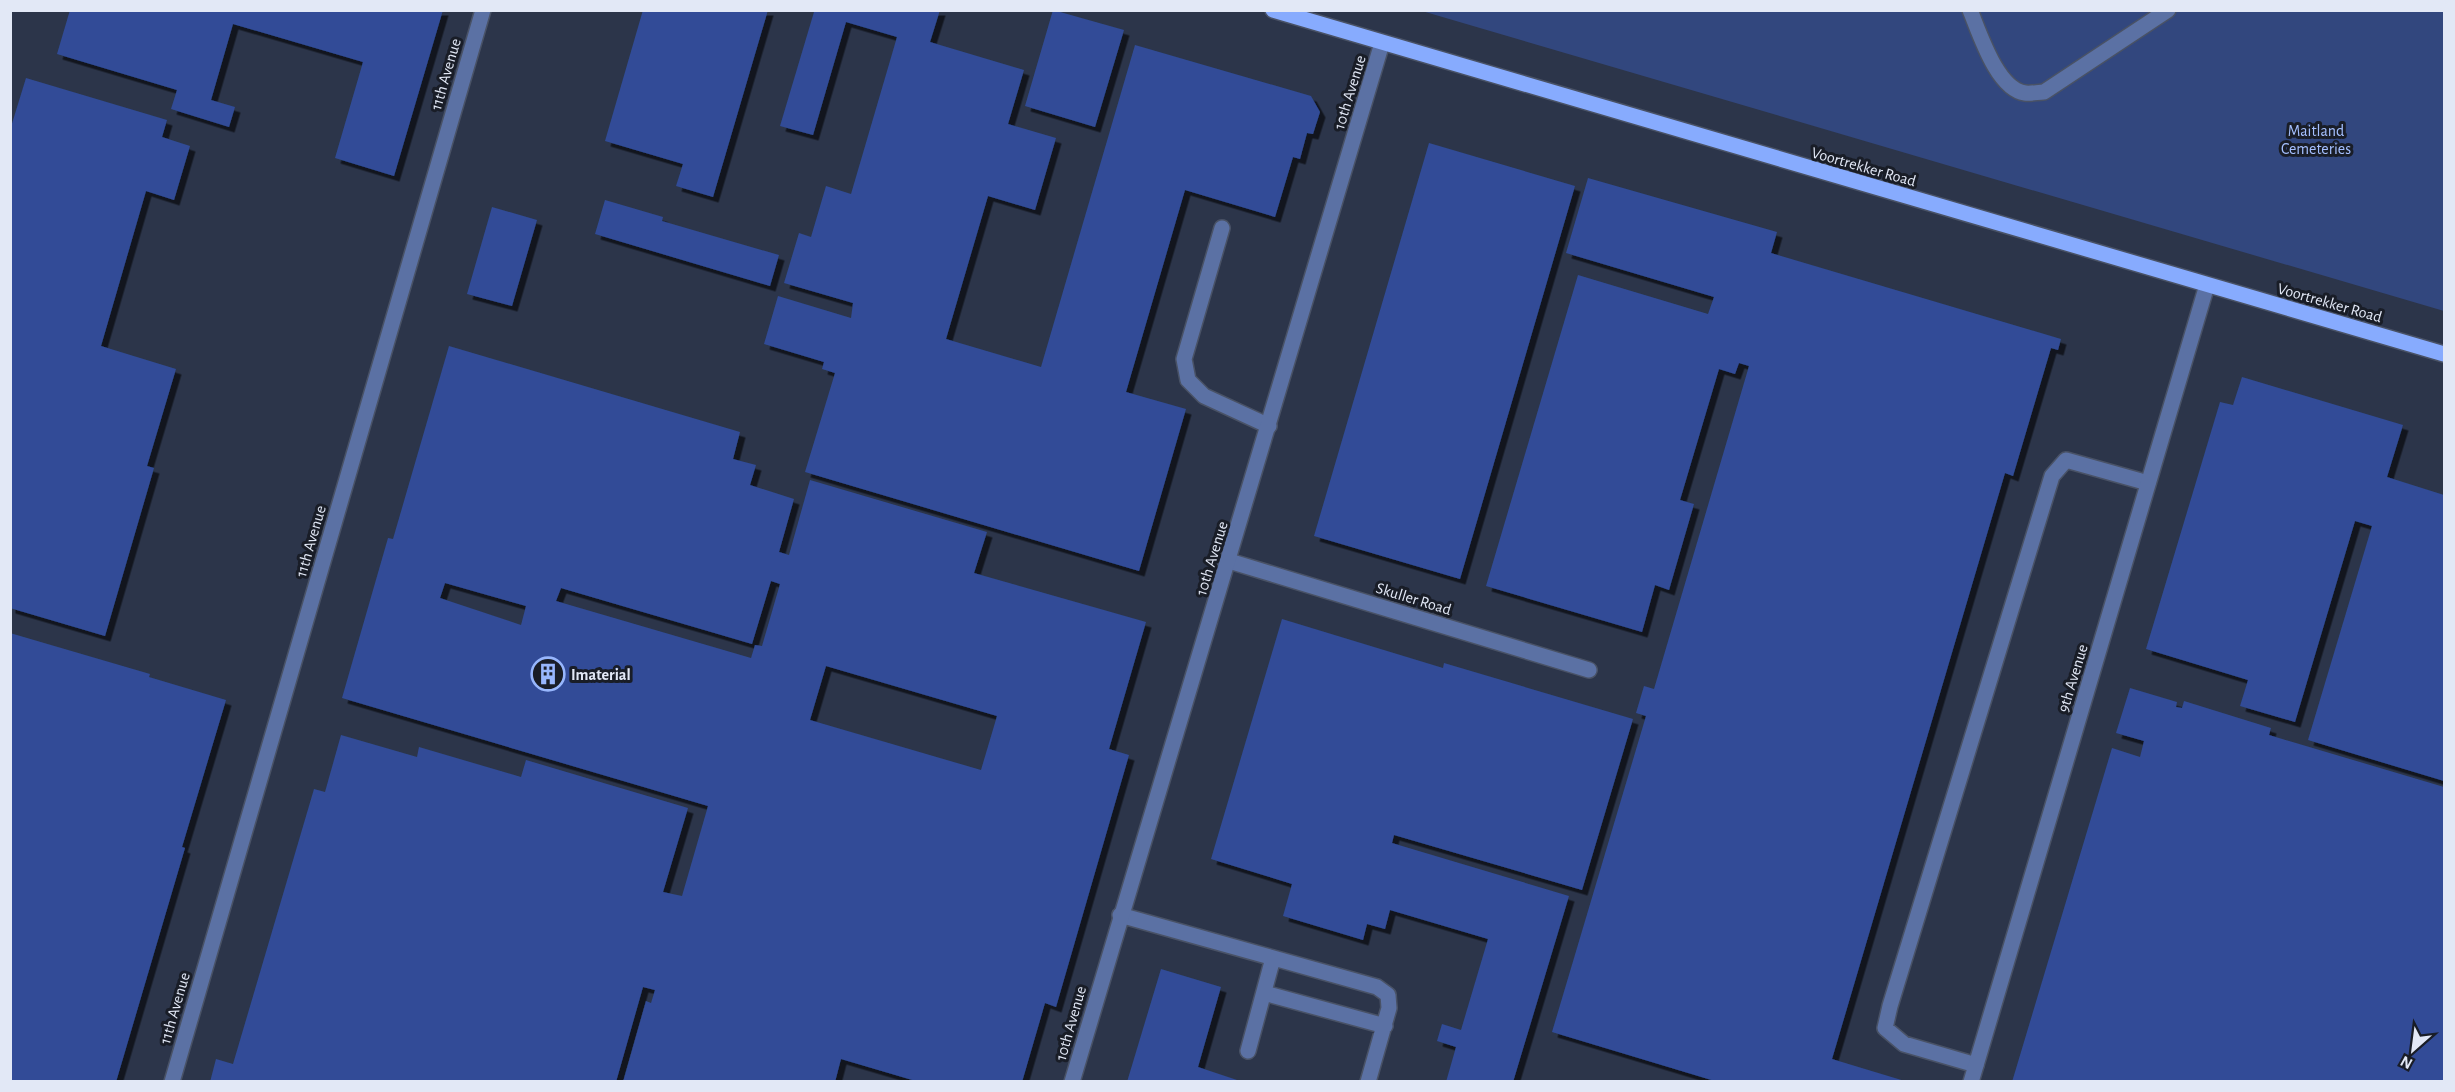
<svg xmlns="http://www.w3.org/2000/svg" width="2455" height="1092" font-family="'Alegreya Sans',sans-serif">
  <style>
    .green { fill: #32477e }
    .building { fill: #304c97; fill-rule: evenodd; filter: url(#shadow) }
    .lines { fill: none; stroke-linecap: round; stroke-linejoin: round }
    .service-casing { stroke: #495266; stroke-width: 18 }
    .minor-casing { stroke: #495266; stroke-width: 18 }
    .primary-casing { stroke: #495266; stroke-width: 18 }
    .service { stroke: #5b71a4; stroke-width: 15 }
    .minor { stroke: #5b71a4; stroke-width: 15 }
    .primary { stroke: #87abfe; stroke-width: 15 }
    .labels { text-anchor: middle; stroke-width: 6; stroke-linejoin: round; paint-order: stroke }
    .street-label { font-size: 16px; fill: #e2e8f6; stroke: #191d27 }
    .park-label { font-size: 16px; fill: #a5c0ff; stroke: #191d27 }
    .poi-label { font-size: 16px; font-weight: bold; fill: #e2e8f6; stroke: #191d27; text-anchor: start }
  </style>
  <defs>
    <filter id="shadow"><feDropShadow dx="5.5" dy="5.5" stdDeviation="0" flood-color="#0009"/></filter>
  </defs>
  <rect width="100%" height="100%" fill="#2c354a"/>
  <path class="green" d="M1422,11h1022v300z"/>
  <path class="building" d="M70,10h373l-49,166 -59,-18 28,-96 -130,-38 -22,76 24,7 -6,20 -58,-18 6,-19 -120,-36z
    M643,10h125l-55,187 -37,-11 7,-22 -78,-23z
    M810,10h130l-10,32 94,28 -16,54 48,14 -21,72 -47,-14 -42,143 95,28 94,-322 176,51 9,16 -7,22 -6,-1 -7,26 -7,-2 -18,60 -90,-27 -59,202 60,17 -47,162 -334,-99 30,-99 -13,-4 2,-7 -60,-18 14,-48 73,22 2,-15 -69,-20 15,-50 12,4 15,-51 25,8 46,-157 -51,-15 -33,113 -33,-9 34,-114z
    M1053,10l71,20 -29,97 -70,-21z
    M26,78l141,42 -5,17 28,9 -16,54 -28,-9 -45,155 75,23 -29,97 7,2 -49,168 -95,-28v-478z
    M1429,143l146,43 -115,393 -146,-43z
    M1588,178l189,54 -6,21 290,86 -3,11 -7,-2 -38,128 -8,-3 -173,586 76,23h-190l-166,-50 94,-316 -10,-3 8,-27 10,3 95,-323 -10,-3 -4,11 -16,-5 -39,131 14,4 -25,86 -14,-5 -13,47 -156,-46 92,-311 130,39 6,-17 -148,-44z
    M605,200l58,17 -1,4 117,34 -9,31 -175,-52z
    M492,207l45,13 -25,86 -45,-12z
    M449,346l291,86 -7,27 23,6 -6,20 44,14 -15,53 10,3 21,-75 177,52 -13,41 172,49 -37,127 20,6 -73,252 -11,-4 -23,79h-103l-78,-23 -6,23h-212l23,-81 5,2 4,-13 -12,-3 -27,95h-406l6,-23 17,5 81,-275 11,3 16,-57 76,22 2,-10 102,30 5,-17 162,48 -25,84 19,4 26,-90 -366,-108 46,-160 5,1zM771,581l9,3 -18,62 -7,-1 -4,13 -195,-57 5,-13 191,56zM445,583l81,23 -5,19 -81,-27zM826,666l171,50 -16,54 -171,-50z
    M2242,377l161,48 -16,52 57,18v286l-136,-41 64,-214 -17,-5 -60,201 -55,-16 8,-26 -102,-31 74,-247 13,3z
    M1282,619l161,49 1,-5 189,56 -51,171 -188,-55 -2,8 177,53 -56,186h-67l10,-35 -19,-6 5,-17 19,6 27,-91 -98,-29 -5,19 -18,-5 -4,16 -80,-24 9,-32 -81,-25z
    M10,633l140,41 -1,3 77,23 -44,147 3,1 -69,234h-106z
    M2130,688l47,14 -1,5 6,1 2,-7 87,27 -2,7 175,52v295h-432l100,-334 28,9 4,-16 -28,-8z
    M1161,969l60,18 -23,80 45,15h-116z"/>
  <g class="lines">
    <g class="service-casing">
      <path id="service" d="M1970,10c10,24 27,79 55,83 6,1 13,-1 19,-1l124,-82
        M1222,228l-38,131 4,21 16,16 65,30
        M1229,561l360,109
        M1120,915l257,72 11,8 1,13 -21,74
        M1264,993l121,33
        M1248,1051l25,-93
        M1976,1065l-72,-21 -19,-16 5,-22 162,-530 14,-16 82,23"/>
    </g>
    <g class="minor-casing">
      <path id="minor" d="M172,1082l311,-1072
        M1072,1082l310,-1039
        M1971,1082l236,-797"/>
    </g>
    <g class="primary-casing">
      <path id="primary" d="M1273,10l1171,344"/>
    </g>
    <use href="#service" class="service"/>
    <use href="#minor" class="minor"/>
    <use href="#primary" class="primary"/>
  </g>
  <defs>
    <g id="building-ring" transform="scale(1.725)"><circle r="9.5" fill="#191d27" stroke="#97b6fd" stroke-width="1.5"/><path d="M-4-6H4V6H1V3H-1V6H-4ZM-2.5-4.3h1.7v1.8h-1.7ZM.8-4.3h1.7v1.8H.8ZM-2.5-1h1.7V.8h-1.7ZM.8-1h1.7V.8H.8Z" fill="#97b6fd"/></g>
  </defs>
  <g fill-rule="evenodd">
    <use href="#building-ring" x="548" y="674"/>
  </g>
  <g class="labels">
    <g class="street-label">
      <text transform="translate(445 74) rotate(-74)" y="6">11th Avenue</text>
      <text transform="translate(1349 92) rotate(-73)" y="6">10th Avenue</text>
      <text transform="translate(1864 166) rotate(16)" y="6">Voortrekker Road</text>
      <text transform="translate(2330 302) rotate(16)" y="6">Voortrekker Road</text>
      <text transform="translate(310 541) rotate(-74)" y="6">11th Avenue</text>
      <text transform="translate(1211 558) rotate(-73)" y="6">10th Avenue</text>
      <text transform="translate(1414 598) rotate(17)" y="6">Skuller Road</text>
      <text transform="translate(2072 678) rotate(-73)" y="6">9th Avenue</text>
      <text transform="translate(174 1008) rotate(-74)" y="6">11th Avenue</text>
      <text transform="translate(1070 1023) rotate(-74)" y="6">10th Avenue</text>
    </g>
    <g class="park-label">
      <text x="2316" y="136">Maitland<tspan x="2316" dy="18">Cemeteries</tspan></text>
    </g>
    <g class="poi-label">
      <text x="571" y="680">Imaterial</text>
    </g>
  </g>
  <rect width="2455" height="1092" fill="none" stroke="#e2e8f6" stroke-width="24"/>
  <g transform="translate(2413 1050) rotate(208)" stroke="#191d27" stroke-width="4.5" paint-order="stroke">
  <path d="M0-4.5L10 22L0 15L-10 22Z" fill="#e2e8f6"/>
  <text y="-9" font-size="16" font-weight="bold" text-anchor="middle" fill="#e2e8f6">N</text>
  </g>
</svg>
